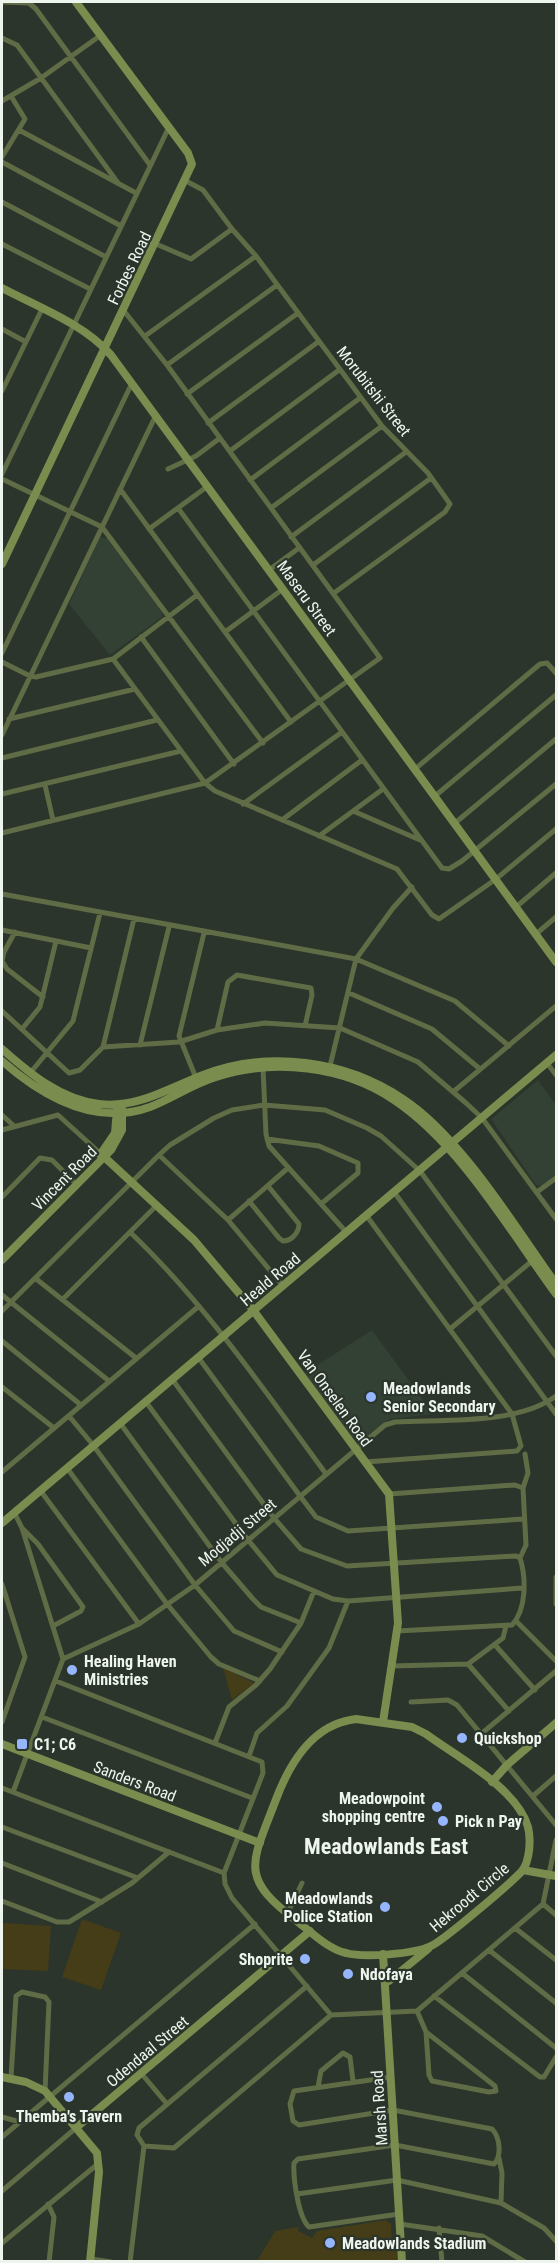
<svg xmlns="http://www.w3.org/2000/svg" width="558" height="2263" font-family="'Roboto Condensed',sans-serif">
  <style>
    .built { fill: #324133 }
    .green { fill: #443d17 }
    .lines { fill: none; stroke-linecap: round; stroke-linejoin: round }
    .street { stroke: #606c46; stroke-width: 5 }
    .secondary { stroke: #7a8c4e; stroke-width: 8 }
    .poi-dot { fill: #95b6fd; stroke: #2b352b; stroke-width: 2 }
    .labels { text-anchor: middle; stroke-width: 4.5; stroke-linejoin: round; paint-order: stroke }
    .street-label { font-size: 16px; fill: #eef4ee; stroke: #2b352b }
    .poi-label { font-size: 16px; font-weight: bold; fill: #eef4ee; stroke: #2b352b; text-anchor: start }
    .district-label { font-size: 22px; font-weight: bold; fill: #eef4ee; stroke: #2b352b }
  </style>
  <rect width="100%" height="100%" fill="#2b352b"/>
  <path class="built" d="M100,537l10,2 52,72v6l-52,38 -41,-51z
    M538,1080l18,25v70l-15,11 -5,-1 -45,-66z
    M372,1330l61,84 -43,5 -33,27 -52,-73z"/>
  <path class="green" d="M223,1668l31,15 -22,17z
    M82,1919l39,14 -20,57 -39,-13z
    M2,1923l49,3 -3,45 -46,-2z
    M386,2220l5,4 1,24 5,4 1,9h-141l18,-30 23,-4v4l14,7 5,-7z"/>
  <g class="lines">
    <path class="street" d="M2,2l27,1 7,6 114,156
      M2,38l15,7 101,138
      M2,101l39,-23 60,-43
      M19,130l117,63
      M2,157l23,-38 -14,-23
      M2,162l119,64
      M186,181l17,9 29,39 24,27 126,170 46,47 22,31 -5,8 -111,81
      M2,202l104,55
      M2,244l88,45
      M156,244l35,15 41,-30
      M2,329l24,13
      M145,336l111,-80
      M167,365l110,-80
      M2,391l40,-82
      M187,394l111,-81
      M208,423l110,-81
      M230,451l109,-81
      M168,469l28,-13 24,-18
      M2,474l167,-347
      M2,479l100,48 161,216
      M250,480l110,-82
      M120,489l171,233
      M178,508l264,360 7,1 13,-8 94,-77
      M271,508l111,-82
      M149,529l59,-43
      M291,537l115,-85
      M313,565l118,-87
      M269,570l30,-22
      M225,632l58,-43
      M141,637l93,127
      M2,653l130,-270
      M113,659l92,124 10,8 182,78 35,46 7,4 57,-40 60,-50
      M2,662l28,14 6,1 77,-18 84,-64
      M9,719l126,-30
      M2,735l154,-320
      M2,758l155,-38
      M415,769l125,-105 7,-1 9,10
      M45,785l8,35
      M2,794l179,-43
      M435,796l121,-101
      M243,804l99,-72
      M353,811l67,29
      M282,820l80,-60
      M455,823l101,-84
      M2,833l203,-50 175,-125 -213,-293 -43,-54
      M319,836l64,-47
      M2,894l354,65 99,42 54,45
      M516,907l40,-34
      M2,930l89,18
      M15,932l-11,20 -2,9 5,8 36,28
      M536,934l20,-17
      M349,993l83,36 48,40
      M2,1011l67,62 11,-3 23,-23 31,-128
      M22,1029l18,-22 16,-66
      M217,1030l11,-48 9,-7 74,13 1,7 -7,31
      M140,1045l29,-118
      M103,1047l76,-5 38,-12 48,-7 75,5 78,34 48,41 16,15 74,101
      M547,1063l9,12
      M330,1066l26,-107 37,-51 19,-21
      M263,1068l3,66 3,12 78,87
      M31,1072l42,-51 27,-108
      M196,1078l-17,-42 25,-103
      M453,1092l103,-86
      M2,1115l12,11
      M2,1130l56,-15 43,39
      M267,1139l52,7 39,17v10l-37,31
      M159,1155l69,65 55,66
      M394,1192l162,222
      M537,1192l19,-14
      M2,1197l38,-39 12,2 21,21
      M249,1201l30,37 4,3c9,0 16,-9 16,-17l-31,-38
      M228,1220l60,-52
      M131,1233c75,72 134,158 195,241
      M35,1278l101,80
      M2,1295l107,86
      M63,1299l94,-94
      M2,1311l157,-156 11,-10 44,-27 18,-8 32,-5 61,5 42,18 14,8 39,35 136,185
      M450,1329l82,-68
      M2,1341l79,64
      M198,1357l102,139 16,21 32,14 175,-12
      M172,1379l102,139 27,31 46,17 169,-10 4,2
      M2,1387l52,41
      M146,1402l102,138 29,35 56,24 15,2 175,-13
      M69,1416l24,29 102,140 39,46 48,21
      M120,1423l102,140 31,36 8,8 40,16
      M365,1462l152,-11 4,-5 -9,-32 -146,-199
      M67,1468l100,136 44,53 8,7 41,17
      M2,1472l197,-166
      M523,1488l5,-15 -3,-19
      M40,1490l99,134
      M389,1494l126,-9 8,3
      M14,1512l8,16 41,131
      M23,1529l15,15 45,63 -2,4 -28,15
      M520,1558l6,-13 -3,-57
      M556,1577v27
      M2,1584l23,73 -23,65
      M516,1621l40,40
      M397,1631l115,-6c15,-16 14,-48 8,-67
      M495,1645l40,45
      M468,1664l41,47
      M468,1664l35,-26 3,-12
      M392,1666l76,-2
      M56,1681l206,81 1,11 -39,100 1,11 7,14 99,117 86,-4 126,-107 13,-64
      M411,1702l37,-2 9,5 99,120
      M42,1717l210,81
      M481,1734l75,-63
      M215,1743l14,-36 27,-22 14,-16 31,-46 13,-32
      M249,1756l8,-23 30,-27 42,-58 19,-47
      M2,1788l222,85
      M13,1792l50,-133 76,-35 56,-39 190,-160 10,-3c48,-3 122,3 161,-26
      M533,1796l23,-20
      M2,1827l136,51
      M2,1863l100,39
      M2,1901l55,21h12l63,-39 37,-31
      M543,1904l13,11
      M287,1914l15,-31
      M515,1928l41,32
      M489,1950l67,53
      M462,1973l94,75
      M434,1996l106,81h4l12,-20
      M417,2011l9,21 69,54 1,5 -7,1 -57,-11 -3,-6 -3,-43
      M141,2073l26,31
      M391,2077l-97,14 -4,13 3,17 6,4 94,-15 99,19c8,8 10,27 2,35l-99,-19 -97,14 -4,4c-1,14 4,54 15,64l90,-13
      M11,2078l5,-82 6,-4 23,5 4,5 -4,89
      M318,2087l3,-16 22,-18 7,4 3,24
      M2,2117l18,5
      M2,2137l253,-213
      M144,2146l-7,-11 2,-7 168,-142
      M144,2146l30,2 157,-133
      M499,2158l3,15 -1,30
      M2,2191l75,-64
      M297,2194l100,-14 104,23 43,25 12,13
      M48,2204l6,13 -5,45
      M400,2224l82,12 43,26
      M439,2228l3,34
      M2,2243l97,-80
      M91,2259l20,3
      M130,2262l14,-116"/>
    <path class="secondary" d="M2,288c36,19 82,36 109,67l445,607
      M2,564l190,-400 -4,-11 -112,-151
      M2,1049c27,24 59,51 97,55 37,5 70,-16 104,-29 65,-25 142,-15 200,24 58,38 112,128 153,185
      M2,1061c40,35 93,66 148,46 23,-9 43,-23 66,-30 57,-19 128,-11 178,23 66,44 116,131 162,194
      M101,1154l93,86 59,70 136,184 9,129 -15,99
      M100,1155l15,-22 2,-24
      M2,1260l109,-110 11,-20v-21
      M2,1523l554,-468
      M356,1719l56,8 14,7c31,23 91,54 102,93 3,12 2,34 -6,44 -10,11 -79,70 -91,75 -17,8 -67,12 -85,7 -18,-4 -35,-21 -49,-32 -59,-44 -45,-58 -22,-119 14,-38 37,-78 81,-83z
      M2,1744l258,99
      M492,1782l15,-17 49,-42
      M523,1870l33,6
      M383,1954l19,308
      M385,1981h4l39,-32
      M2,2077l24,5 19,9 52,62 2,19 -9,90
      M77,2127l233,-196"/>
  </g>
  <g class="poi-dot">
    <circle cx="371" cy="1397" r="6"/>
    <circle cx="72" cy="1670" r="6"/>
    <circle cx="462" cy="1738" r="6"/>
    <rect x="16" y="1738" width="12" height="12" rx="3"/>
    <circle cx="437" cy="1807" r="6"/>
    <circle cx="443" cy="1821" r="6"/>
    <circle cx="385" cy="1907" r="6"/>
    <circle cx="305" cy="1959" r="6"/>
    <circle cx="348" cy="1974" r="6"/>
    <circle cx="69" cy="2097" r="6"/>
    <circle cx="330" cy="2243" r="6"/>
  </g>
  <g class="labels">
    <g class="street-label">
      <text transform="translate(129 268) rotate(-64)" y="6">Forbes Road</text>
      <text transform="translate(374 391) rotate(52)" y="6">Morubitshi Street</text>
      <text transform="translate(307 598) rotate(54)" y="6">Maseru Street</text>
      <text transform="translate(64 1178) rotate(-45)" y="6">Vincent Road</text>
      <text transform="translate(270 1279) rotate(-40)" y="6">Heald Road</text>
      <text transform="translate(335 1398) rotate(54)" y="6">Van Onselen Road</text>
      <text transform="translate(237 1532) rotate(-40)" y="6">Modjadji Street</text>
      <text transform="translate(135 1781) rotate(21)" y="6">Sanders Road</text>
      <text transform="translate(469 1897) rotate(-40)" y="6">Hekroodt Circle</text>
      <text transform="translate(147 2051) rotate(-40)" y="6">Odendaal Street</text>
      <text transform="translate(379 2108) rotate(-94)" y="6">Marsh Road</text>
    </g>
    <g class="poi-label">
      <text x="383" y="1394">Meadowlands<tspan x="383" dy="18">Senior Secondary</tspan></text>
      <text x="84" y="1667">Healing Haven<tspan x="84" dy="18">Ministries</tspan></text>
      <text x="474" y="1744">Quickshop</text>
      <text x="34" y="1750">C1; C6</text>
      <text x="425" y="1804" text-anchor="end">Meadowpoint<tspan x="425" dy="18">shopping centre</tspan></text>
      <text x="455" y="1827">Pick n Pay</text>
      <text x="373" y="1904" text-anchor="end">Meadowlands<tspan x="373" dy="18">Police Station</tspan></text>
      <text x="293" y="1965" text-anchor="end">Shoprite</text>
      <text x="360" y="1980">Ndofaya</text>
      <text x="69" y="2122" text-anchor="middle">Themba's Tavern</text>
      <text x="342" y="2249">Meadowlands Stadium</text>
    </g>
    <g class="district-label">
      <text x="386" y="1854">Meadowlands East</text>
    </g>
  </g>
  <rect width="558" height="2263" fill="none" stroke="#eef4ee" stroke-width="6"/>
</svg>
